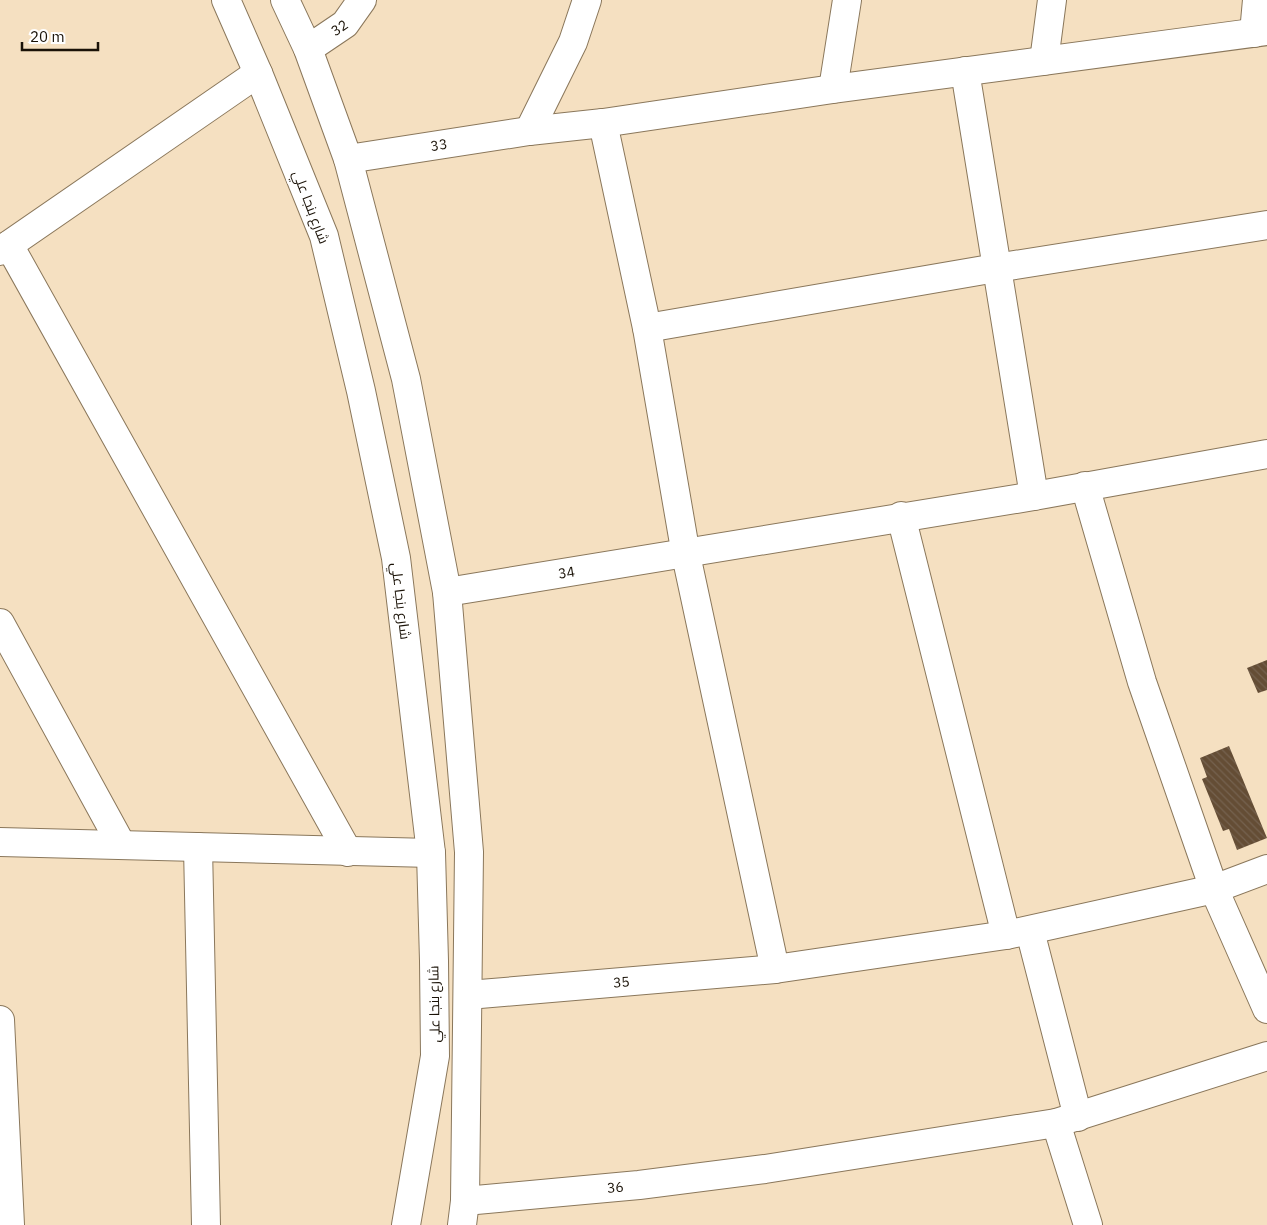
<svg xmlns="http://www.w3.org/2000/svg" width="1267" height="1225" font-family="'IBM Plex Sans',Cairo,sans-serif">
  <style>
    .building { fill: url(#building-back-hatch) }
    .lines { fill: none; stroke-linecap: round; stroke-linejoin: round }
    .minor-casing { stroke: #8a775b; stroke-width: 30 }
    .major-casing { stroke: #8a775b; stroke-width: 30 }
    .minor { stroke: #fff; stroke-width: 28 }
    .major { stroke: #fff; stroke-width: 28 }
    .labels { text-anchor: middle; stroke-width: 5; stroke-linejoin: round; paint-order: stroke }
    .street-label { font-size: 14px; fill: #1a1207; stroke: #fff }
  </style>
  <defs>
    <pattern id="building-back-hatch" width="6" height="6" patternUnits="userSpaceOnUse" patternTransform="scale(1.25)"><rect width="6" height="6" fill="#644d35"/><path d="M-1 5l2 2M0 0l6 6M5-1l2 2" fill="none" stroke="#75624f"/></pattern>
  </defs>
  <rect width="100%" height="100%" fill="#f5e0c1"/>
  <path class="building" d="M1267,660v30l-9,3 -11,-25z
    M1229,746l38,92 -30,12 -8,-21 -6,2 -21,-52 5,-2 -7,-19z"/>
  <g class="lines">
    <g class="minor-casing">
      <g id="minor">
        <path d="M1254,33l3,-33"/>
        <path id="s1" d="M308,49l37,-25 17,-24"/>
        <path d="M1044,61l8,-61"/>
        <path d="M965,71l69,425"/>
        <path d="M833,89l14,-89"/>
        <path d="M603,123l44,205 39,227 89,414"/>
        <path d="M529,131l44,-89 14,-42"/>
        <path id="s2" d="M348,159l181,-28 74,-8 230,-34 434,-58"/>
        <path d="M9,245l339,607"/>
        <path d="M0,251l258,-178"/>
        <path d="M647,328l349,-60 271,-43"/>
        <path d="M1085,486l57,196 72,207 53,120"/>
        <path d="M901,516l105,419"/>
        <path id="s3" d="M447,592l587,-96 233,-42"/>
        <path d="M0,623l121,221"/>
        <path d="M0,842l431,11"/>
        <path d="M198,847l8,378"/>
        <path d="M1030,931l48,186"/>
        <path id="s4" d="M468,995l307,-26 231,-34 208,-46 53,-20"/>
        <path d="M0,1020l10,205"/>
        <path d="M1056,1123l32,102"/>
        <path id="s5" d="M465,1201l174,-16 126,-16 291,-46 211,-67"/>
      </g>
    </g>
    <g class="major-casing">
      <path id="major" d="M226,0l32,73 66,163 37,155 35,167 35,295 3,108 1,95 -29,169
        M285,0l23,49 40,110 58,220 41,213 22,260 -4,349 -3,24"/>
    </g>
    <use href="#minor" class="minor"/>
    <use href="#major" class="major"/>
  </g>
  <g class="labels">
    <g class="street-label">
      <text dy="5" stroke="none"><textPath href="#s1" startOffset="38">32</textPath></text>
      <text dy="5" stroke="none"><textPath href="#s2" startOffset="92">33</textPath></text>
      <text transform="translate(311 207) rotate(69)" y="5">شارع بنجا علي</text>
      <text dy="5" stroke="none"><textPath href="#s3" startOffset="121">34</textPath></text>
      <text transform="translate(401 601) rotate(83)" y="5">شارع بنجا علي</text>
      <text dy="5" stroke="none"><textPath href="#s4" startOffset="154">35</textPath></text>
      <text transform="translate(434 1004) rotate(-91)" y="5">شارع بنجا علي</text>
      <text dy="5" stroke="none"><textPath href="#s5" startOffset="151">36</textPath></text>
    </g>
  </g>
  <path d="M22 42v8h76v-8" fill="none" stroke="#1a1207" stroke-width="2.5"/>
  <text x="30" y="42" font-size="15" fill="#1a1207" stroke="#ffffff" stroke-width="4" paint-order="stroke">20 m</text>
</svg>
